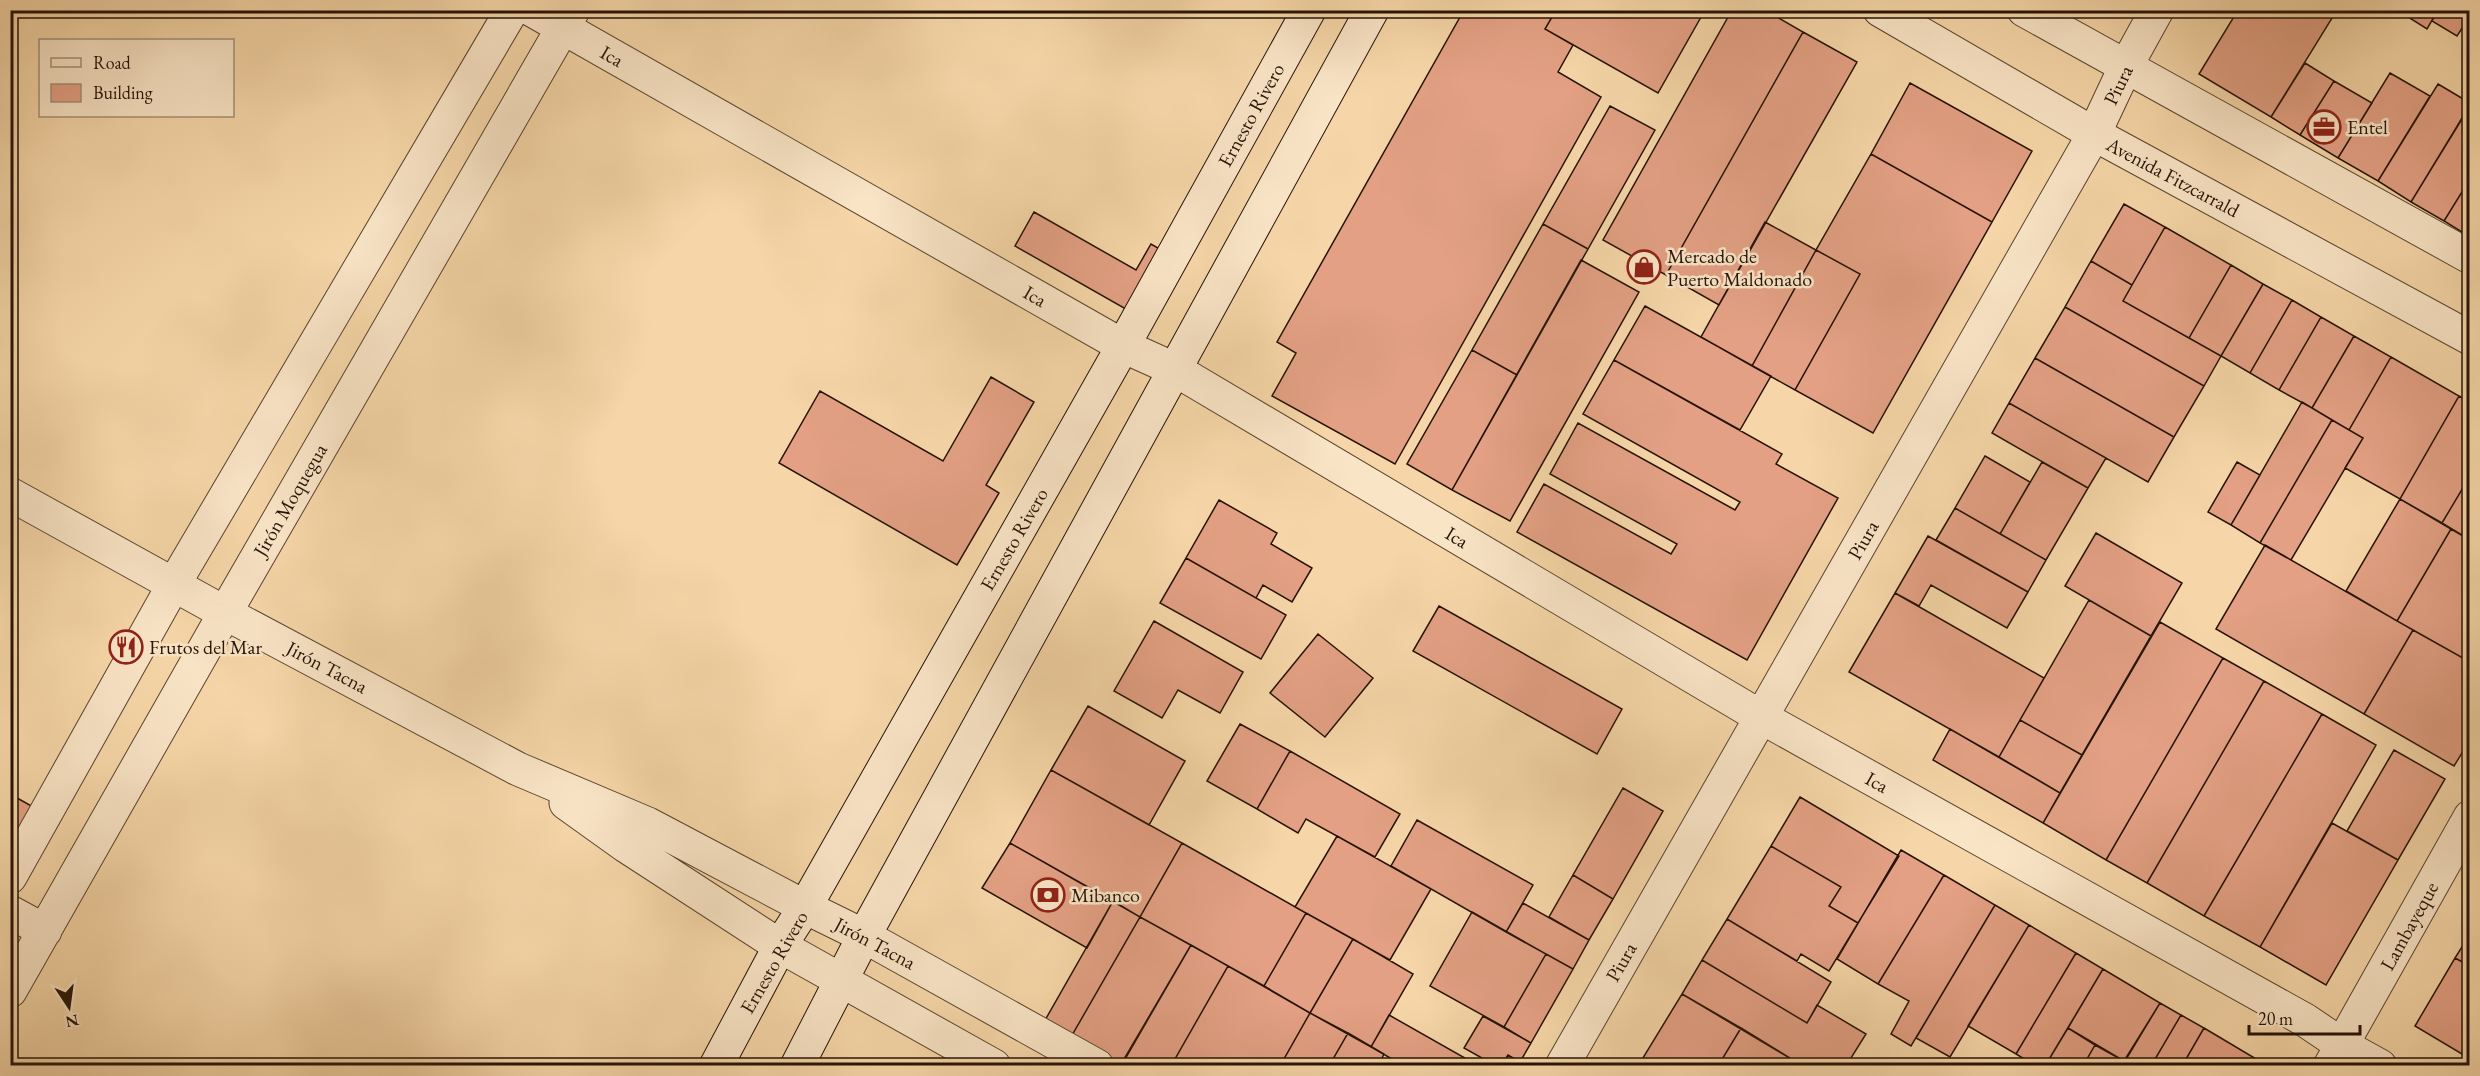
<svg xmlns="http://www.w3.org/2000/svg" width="2480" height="1076" font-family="'EB Garamond',serif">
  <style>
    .building { fill: #e3a084; stroke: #251306; stroke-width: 1.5 }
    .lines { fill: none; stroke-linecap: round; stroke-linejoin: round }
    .minor-casing { stroke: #59442e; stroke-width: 35 }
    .tertiary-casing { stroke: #59442e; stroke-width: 35 }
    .secondary-casing { stroke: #251306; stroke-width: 35 }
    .minor { stroke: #f9e4c6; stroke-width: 33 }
    .tertiary { stroke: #f9e4c6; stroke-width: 33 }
    .secondary { stroke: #f9e4c6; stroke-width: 33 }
    .labels { text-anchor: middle; stroke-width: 5; stroke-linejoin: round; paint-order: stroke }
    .street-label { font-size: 20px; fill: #251306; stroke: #f9e4c6 }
    .poi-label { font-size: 20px; fill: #251306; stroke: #f9e4c6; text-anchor: start }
  </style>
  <rect width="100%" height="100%" fill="#f6d6a8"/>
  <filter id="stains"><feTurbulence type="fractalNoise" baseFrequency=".00333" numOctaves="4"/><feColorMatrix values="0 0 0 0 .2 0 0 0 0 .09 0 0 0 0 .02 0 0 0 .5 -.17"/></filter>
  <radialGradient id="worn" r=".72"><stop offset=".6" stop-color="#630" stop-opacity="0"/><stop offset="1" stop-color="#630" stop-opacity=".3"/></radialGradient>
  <path class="building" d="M1464,10h92l-11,19 28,16 -15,27 43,25 -206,367 -123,-68 24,-43 -19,-11z
    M1556,10h149l-47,83 -113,-64z
    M1732,10h33l38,22 -137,243 -63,-35z
    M2238,10h99l-66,107 -72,-43z
    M2397,10h41l-11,19z
    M2438,10h32v6l-13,20 -25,-15z
    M1803,32l54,30 -138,243 -53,-30z
    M2305,63l29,18 -34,54 -29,-18z
    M2390,73l40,23 -52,85 -40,-23z
    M2334,81l38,22 -34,55 -38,-23z
    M1910,83l122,68 -40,71 -121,-68z
    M2438,84l32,19v3l-59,96 -33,-21z
    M1610,106l45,24 -67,119 -45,-25z
    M2462,118l8,5v56l-26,42 -33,-19z
    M1871,154l121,68 -119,211 -78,-43 65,-116 -44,-24z
    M2470,179v58l-26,-16z
    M2124,204l41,23 -33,58 -41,-24z
    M1034,212l102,58 15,-26 14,8 -34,60 -116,-66z
    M1765,222l51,28 -64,116 -51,-29z
    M1543,224l45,25 -71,126 -45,-25z
    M2165,227l66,38 -42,73 -66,-37z
    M1816,250l44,24 -65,116 -43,-24z
    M1581,260l58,32 -129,229 -58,-31z
    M2091,261l41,24 -9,16 98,55 -17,30 -139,-79z
    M2231,265l32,19 -42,72 -32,-18z
    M2263,284l29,16 -42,73 -29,-17z
    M2292,300l29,17 -42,73 -29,-17z
    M1645,306l126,70 -31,54 -126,-70z
    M2065,307l139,79 -30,51 -139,-79z
    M2321,317l33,19 -42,72 -33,-18z
    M2354,336l37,21 -42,73 -37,-22z
    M1472,350l45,25 -65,115 -45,-26z
    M2391,357l68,39 -59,103 -55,-31 18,-30 -14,-8z
    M2035,358l139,79 -26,45 -139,-79z
    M1614,360l168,94 -6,10 62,34 -91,162 -230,-128 27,-48 127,70 6,-10 -127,-70 28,-51 157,87 5,-8 -157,-88z
    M991,377l43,25 -48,83 13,8 -42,72 -178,-102 41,-72 123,70z
    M2459,396l11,6v74l-28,47 -42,-24z
    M2302,402l30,18 -72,123 -29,-18z
    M2009,403l97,55 -18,30 -96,-55z
    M2332,420l31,18 -72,122 -31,-17z
    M1985,456l45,26 -30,52 -45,-26z
    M2042,462l46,26 -42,72 -46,-26z
    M2237,462l23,13 -29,50 -23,-13z
    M2470,476v64l-28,-17z
    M2400,499l51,30 -54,92 -51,-30z
    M1219,500l58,33 -6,11 41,24 -20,34 -29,-17 -7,13 -70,-40z
    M1955,508l91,52 -18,32 -92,-52z
    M2451,529l19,11v122l-73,-41z
    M2096,533l86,50 -31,53 -86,-50z
    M1928,536l100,56 -21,36 -76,-43 -12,21 -24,-13z
    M2265,545l148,85 -49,84 -148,-85z
    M1186,558l100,57 -25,44 -101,-56z
    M1895,593l149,85 -45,79 -150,-85z
    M2089,600l62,36 -69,119 -62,-35z
    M1439,606l183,103 -25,45 -184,-103z
    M1154,621l89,51 -23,41 -42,-23 -16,28 -48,-27z
    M2160,622l63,36 -117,202 -63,-37z
    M2413,630l57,32v78l-16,26 -90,-52z
    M1318,634l55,44 -48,59 -55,-44z
    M2223,658l41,23 -117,202 -41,-23z
    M2264,681l58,33 -118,202 -57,-33z
    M1088,706l97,55 -36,64 -98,-55z
    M2322,714l54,31 -116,202 -56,-31z
    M2020,720l62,35 -22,38 -61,-36z
    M1240,724l50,27 -33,58 -50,-28z
    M1950,729l110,64 -17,30 -110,-63z
    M2394,750l51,29 -47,81 -51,-29z
    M1290,751l110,63 -25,43 -69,-38 -8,14 -41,-24z
    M1051,770l131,73 -42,74 -130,-74z
    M1623,788l40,23 -50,88 -40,-24z
    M10,794l25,14 -25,45z
    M1800,797l99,59 -41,67 -29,-17 12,-19 -70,-41z
    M1417,820l116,65 -27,47 -115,-66z
    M2332,823l66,37 -72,125 -66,-38z
    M1337,836l94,53 -41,71 -95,-53z
    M1010,843l103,58 -26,47 -105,-60z
    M1182,843l124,70 -42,73 -124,-69z
    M1771,846l70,41 -12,19 29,17 -29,48 -28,-17 -4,7 -70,-42z
    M1901,850l43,25 -66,109 -41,-25z
    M1573,875l40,24 -24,41 -40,-23z
    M1944,875l51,30 -84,141 -20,-12 18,-33 -31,-17z
    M1113,901l27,16 -69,120 -27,-15z
    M1523,903l66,37 -16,29 -67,-37z
    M1995,905l34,20 -79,132 -34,-19z
    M1472,912l74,42 -42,73 -74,-41z
    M1306,913l47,26 -43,74 -46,-27z
    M1140,917l51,28 -71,121 -49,-29z
    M1727,919l104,63 -24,41 -105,-63z
    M2029,925l47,28 -60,101 -48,-28z
    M2470,934v32l-15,-8z
    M1353,939l60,35 -42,73 -61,-34z
    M1191,945l37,21 -57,100h-50z
    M2076,953l27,16 -58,97h-9l-20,-12z
    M1546,954l27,15 -42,74 -27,-16z
    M2455,958l15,8v87l-3,4 -52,-31z
    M1702,960l105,63 10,-18 49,29 -20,32h-43l-121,-72z
    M1228,966l82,47 -30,53h-109z
    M2103,969l57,34 -36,58 -56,-33z
    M1682,994l59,34 -23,38h-80z
    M2160,1003l21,12 -30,51h-29z
    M1310,1013l38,20 -19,33h-49z
    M1389,1015l90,51h-75l-33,-19z
    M2181,1015l23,13 -22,38h-31z
    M1483,1016l48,27 -11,19 -12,-7 -7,11h-5l-32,-18z
    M1741,1028l62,38h-85z
    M2068,1028l27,17 -12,21h-38z
    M2204,1028l64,38h-86z
    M1348,1033l36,21 -6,12h-49z
    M2095,1045l29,16 -2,5h-39z"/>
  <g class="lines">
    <g class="minor-casing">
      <path id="minor" d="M532,10l591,336 51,23 587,348 544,303 37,25 38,21
        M10,494l215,119 293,156 130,55 157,83
        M566,803l60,43 154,100
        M10,877l164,-293 338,-574
        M10,912l35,19
        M10,991l215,-378 348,-603
        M1562,1066l532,-932 31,-66 32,-58"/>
    </g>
    <g class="tertiary-casing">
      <path id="tertiary" d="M1880,10l214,124 376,204
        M2024,10l446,247
        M805,907l59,29 233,130
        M780,946l214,120
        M2330,1066l140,-249"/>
    </g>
    <g class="secondary-casing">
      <path id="secondary" d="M716,1066l64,-120 25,-39 318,-561 186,-336
        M797,1066l67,-130 508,-926"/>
    </g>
    <use href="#minor" class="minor"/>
    <use href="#tertiary" class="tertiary"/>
    <use href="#secondary" class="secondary"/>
  </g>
  <defs>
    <g id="office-ring" transform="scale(1.725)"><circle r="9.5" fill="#f9e4c6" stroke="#8f2418" stroke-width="1.5"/><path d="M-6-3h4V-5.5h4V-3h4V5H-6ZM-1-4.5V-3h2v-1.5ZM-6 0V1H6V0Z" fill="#8f2418"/></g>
    <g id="shop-ring" transform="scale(1.725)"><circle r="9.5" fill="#f9e4c6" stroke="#8f2418" stroke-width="1.5"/><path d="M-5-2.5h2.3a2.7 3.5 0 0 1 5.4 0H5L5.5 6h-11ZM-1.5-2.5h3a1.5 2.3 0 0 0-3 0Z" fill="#8f2418"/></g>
    <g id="restaurant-ring" transform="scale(1.725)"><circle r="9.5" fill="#f9e4c6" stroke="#8f2418" stroke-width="1.5"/><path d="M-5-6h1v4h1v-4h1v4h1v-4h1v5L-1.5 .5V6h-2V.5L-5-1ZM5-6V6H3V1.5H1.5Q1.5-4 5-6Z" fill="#8f2418"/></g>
    <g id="bank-ring" transform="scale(1.725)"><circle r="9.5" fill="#f9e4c6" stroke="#8f2418" stroke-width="1.5"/><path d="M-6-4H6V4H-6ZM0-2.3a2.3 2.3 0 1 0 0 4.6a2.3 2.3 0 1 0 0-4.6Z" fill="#8f2418"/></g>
  </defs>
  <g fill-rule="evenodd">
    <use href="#office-ring" x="2324" y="127"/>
    <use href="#shop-ring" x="1644" y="267"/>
    <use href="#restaurant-ring" x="126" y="647"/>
    <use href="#bank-ring" x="1048" y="895"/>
  </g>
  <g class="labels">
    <g class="street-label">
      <text transform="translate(612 56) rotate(30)" y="7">Ica</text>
      <text transform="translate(2118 85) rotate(-64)" y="7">Piura</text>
      <text transform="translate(1251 115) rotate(-61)" y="7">Ernesto Rivero</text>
      <text transform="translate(2173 177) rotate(28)" y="7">Avenida Fitzcarrald</text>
      <text transform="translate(1035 296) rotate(30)" y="7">Ica</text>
      <text transform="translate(290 500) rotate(-60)" y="7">Jirón Moquegua</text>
      <text transform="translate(1457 537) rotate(31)" y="7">Ica</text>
      <text transform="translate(1014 539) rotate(-60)" y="7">Ernesto Rivero</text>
      <text transform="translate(1863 540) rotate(-60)" y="7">Piura</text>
      <text transform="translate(327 667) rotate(28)" y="7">Jirón Tacna</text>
      <text transform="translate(1877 782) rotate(29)" y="7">Ica</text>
      <text transform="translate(2409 926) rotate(-61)" y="7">Lambayeque</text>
      <text transform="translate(875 943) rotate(28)" y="7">Jirón Tacna</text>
      <text transform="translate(774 962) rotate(-60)" y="7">Ernesto Rivero</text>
      <text transform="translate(1621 962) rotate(-60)" y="7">Piura</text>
    </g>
    <g class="poi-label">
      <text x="2347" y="134">Entel</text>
      <text x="1667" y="263">Mercado de<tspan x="1667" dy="23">Puerto Maldonado</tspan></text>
      <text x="149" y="654">Frutos del Mar</text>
      <text x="1071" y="902">Mibanco</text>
    </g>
  </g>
  <rect width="2480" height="1076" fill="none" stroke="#f6d6a8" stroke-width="36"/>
  <rect x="12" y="12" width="2456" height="1052" fill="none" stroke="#251306" stroke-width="3"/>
  <rect x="18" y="18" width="2444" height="1040" fill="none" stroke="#251306" stroke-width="1.5"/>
  <rect x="39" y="39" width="195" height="78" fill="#f9e4c6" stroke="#a49079" stroke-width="1.5"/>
  <rect x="51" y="58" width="30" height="9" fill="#f9e4c6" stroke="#a49079" stroke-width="1.5"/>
  <text x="93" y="69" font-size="18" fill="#251306">Road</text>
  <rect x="51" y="84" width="30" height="18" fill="#e3a084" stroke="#a49079" stroke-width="1.5"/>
  <text x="93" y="99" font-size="18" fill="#251306">Building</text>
  <g transform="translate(69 1007) rotate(167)" stroke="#f9e4c6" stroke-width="4.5" paint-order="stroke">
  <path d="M0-4.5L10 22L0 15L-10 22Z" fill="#251306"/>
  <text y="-9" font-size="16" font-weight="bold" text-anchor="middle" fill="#251306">N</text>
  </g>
  <path d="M2249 1025v9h111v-9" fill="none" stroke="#251306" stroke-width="3"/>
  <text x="2258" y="1025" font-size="18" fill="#251306" stroke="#f9e4c6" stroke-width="4.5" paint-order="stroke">20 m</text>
  <rect width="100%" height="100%" filter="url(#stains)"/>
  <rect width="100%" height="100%" fill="url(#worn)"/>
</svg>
